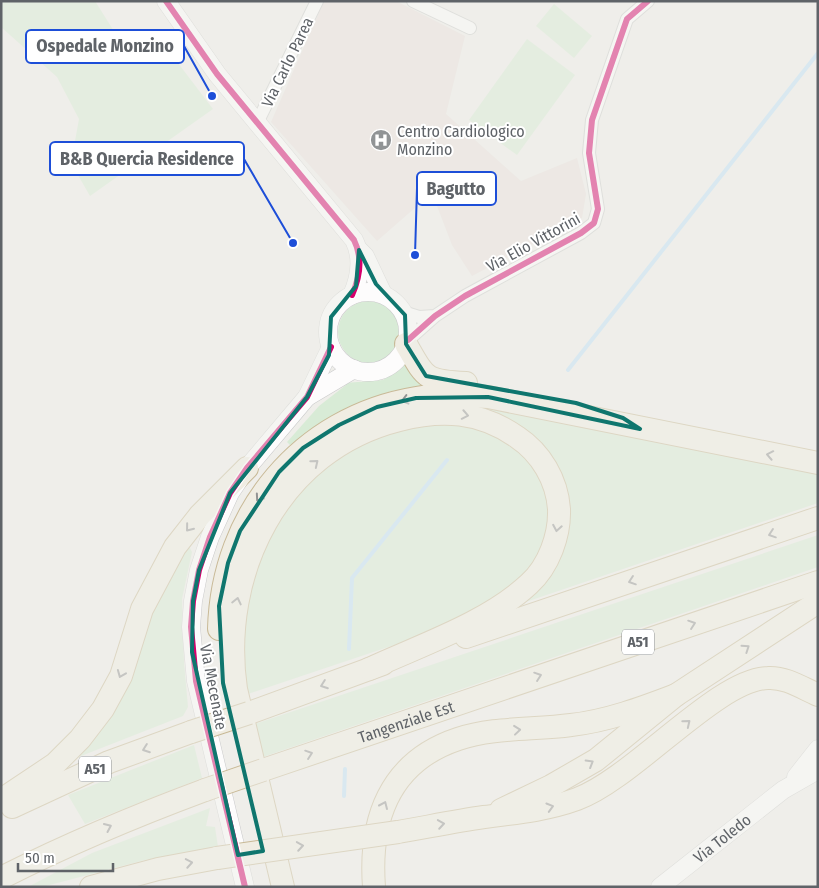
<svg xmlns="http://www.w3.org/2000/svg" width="819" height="888" font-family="'Fira Sans Condensed',sans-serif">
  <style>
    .medical { fill: #eae0de }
    .green { fill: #d8ebd6 }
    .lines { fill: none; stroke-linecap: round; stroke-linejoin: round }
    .stream { stroke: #bfe0f9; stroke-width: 4 }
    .street-casing { stroke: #cbcccc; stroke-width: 14 }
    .secondary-casing { stroke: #cacacb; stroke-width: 19 }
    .highway-casing { stroke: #c8b996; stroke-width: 24 }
    .street { stroke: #fdfcfc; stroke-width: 12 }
    .secondary { stroke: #fdfcfc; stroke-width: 18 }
    .highway { stroke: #f0ede3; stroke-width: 22 }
    .highway-bridge-casing { stroke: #c8b996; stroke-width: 24; stroke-linecap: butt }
    .highway-bridge { stroke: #f0ede3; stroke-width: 22 }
    .cycleway-casing { stroke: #fff; stroke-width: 9 }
    .cycleway { stroke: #d6006c; stroke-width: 6 }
    .oneway { stroke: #929393 }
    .marked { fill: none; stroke: #0f766e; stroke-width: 4; stroke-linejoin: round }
    .labels { text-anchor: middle; stroke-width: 4; stroke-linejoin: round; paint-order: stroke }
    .shield { fill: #fff; stroke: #8f9295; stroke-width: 1 }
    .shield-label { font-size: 15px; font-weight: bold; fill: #5f6368 }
    .street-label { font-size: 16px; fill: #5f6368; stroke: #fff }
    .poi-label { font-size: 16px; fill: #5f6368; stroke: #fff; text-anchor: start }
    .leader { fill: none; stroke: #1d4ed8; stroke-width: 2 }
    .callout-dot { fill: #1d4ed8; stroke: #fff; stroke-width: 2 }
    .callout { fill: #fff; stroke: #1d4ed8; stroke-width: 2 }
    .callout-label { font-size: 18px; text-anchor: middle; font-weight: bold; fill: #5f6368 }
  </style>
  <rect width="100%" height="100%" fill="#efeeea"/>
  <path class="medical" d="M324,1h72l69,35 -19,78 75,67 56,-23 9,36 -4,24 -110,58 -20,-31 -20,-52 -55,48 -106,-119z"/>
  <path class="green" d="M1,1h94l34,54 33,-13 51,67 -123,87 -19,-33 8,-44 -22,-42 -56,-50z
    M554,4l38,32 -18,22 -38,-32z
    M527,39l48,36 -58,80 -48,-35z
    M338 332a31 31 0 1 1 62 0a31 31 0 1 1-62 0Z
    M409,362l28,25 -46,4 -63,27 -38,27 -3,-3 32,-36 27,-21 -1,-2 38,-3z
    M460,403l26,1 301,63 31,5v31l-304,103 -1,-2c13,-12 29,-23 37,-38 38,-68 -11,-148 -86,-157 -73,-9 -150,37 -193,93 -18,24 -32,58 -38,87 -6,24 -5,50 -5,75 -4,-31 -5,-63 4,-94 18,-57 59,-115 114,-141 36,-18 74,-24 114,-26z
    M473,420l53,32 22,39 4,37 -26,50 -75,48 -206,69 -6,-19 12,-111 63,-94 75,-42z
    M818,535v32l-558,191 -8,-33z
    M187,542l5,10 -10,47 2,63 4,45 -5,9 -107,42z
    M194,745l8,33 -117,46 -17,-29z
    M210,808l-4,18 9,1 3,20 -73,13 -103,27h-14l64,-34z"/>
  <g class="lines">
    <path class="stream" d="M568,370l250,-317
      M349,649l3,-71 95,-118
      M344,796l1,-27"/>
    <g class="street-casing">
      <path id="street" d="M413,1l57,27
        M257,123l60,-122
        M403,312l16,5 16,-1
        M408,340l27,-24 30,-20 116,-63 13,-10 4,-14 -9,-56 3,-33 35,-101 21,-18"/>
    </g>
    <g class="secondary-casing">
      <g id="secondary">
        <path d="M166,1l51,73 137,166c9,18 6,37 -2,55"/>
        <path d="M359,250l6,6 18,38"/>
        <circle cx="368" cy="332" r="40"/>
        <path d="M307,397l47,-28"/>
        <path d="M796,777l22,-28"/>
        <path d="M245,887l-49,-206 -5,-54 2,-26 6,-31 11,-33 20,-44 17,-25 60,-71 24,-50"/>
        <path id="s1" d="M660,887l123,-97 35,-20"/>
      </g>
    </g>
    <g class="highway-casing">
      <g id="highway">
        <path d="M406,344c20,35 19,37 60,39"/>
        <path d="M219,629c3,-116 82,-212 197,-231 24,-4 48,-2 72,-1l330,66"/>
        <path d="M466,637l352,-119"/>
        <path d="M249,713l134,-49"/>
        <path id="s2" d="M263,770l555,-188"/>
        <path d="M1,800l54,-36 25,-25 23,-30 18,-33 21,-67 33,-62 25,-32 47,-47"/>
        <path d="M12,807l97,-45 82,-30"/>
        <path d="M501,810l50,-24 45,-26 80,-65 142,-93"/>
        <path d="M398,832c29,-5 58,-11 86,-15 32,-4 63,-7 93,-18 57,-21 140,-120 191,-121 18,-1 34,10 50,17"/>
        <path d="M1,878c67,-34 134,-62 204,-88"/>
        <path d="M91,887l67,-18 59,-11"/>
        <path d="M283,887l-47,-198c-17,-116 43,-239 163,-269 43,-11 81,-9 118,17 24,16 40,43 42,72 1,26 -10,57 -30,75 -42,39 -108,61 -160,85"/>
        <path d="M374,887c-5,-67 15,-125 84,-148 35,-12 76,-9 113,-14 36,-4 71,-17 105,-30"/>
      </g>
    </g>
    <use href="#street" class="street"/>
    <use href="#secondary" class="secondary"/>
    <use href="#highway" class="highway"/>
    <g class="highway-bridge-casing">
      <path id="highway-bridge" d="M191,732l58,-19
        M205,790l58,-20
        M217,858l181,-26"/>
    </g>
    <use href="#highway-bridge" class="highway-bridge"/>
    <g class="cycleway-casing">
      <path id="cycleway" d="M166,1l51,73 137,166c9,18 6,37 -2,55
        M408,340l27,-24 30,-20 116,-63 13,-10 4,-14 -9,-56 3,-33 35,-101 21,-18
        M245,887l-49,-206 -5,-54 2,-26 6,-31 11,-33 20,-44 17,-25 60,-71 24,-50"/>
    </g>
    <use href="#cycleway" class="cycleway"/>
  </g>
  <defs><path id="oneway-chevron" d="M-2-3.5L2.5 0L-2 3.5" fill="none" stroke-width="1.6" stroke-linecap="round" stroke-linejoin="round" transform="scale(1.25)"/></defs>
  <g class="oneway">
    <use href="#oneway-chevron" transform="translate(405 400) rotate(166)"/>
    <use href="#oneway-chevron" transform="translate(465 415) rotate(11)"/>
    <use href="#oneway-chevron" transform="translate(770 455) rotate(-169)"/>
    <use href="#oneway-chevron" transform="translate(315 463) rotate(-39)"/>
    <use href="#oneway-chevron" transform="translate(259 498) rotate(125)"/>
    <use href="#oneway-chevron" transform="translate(189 528) rotate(129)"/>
    <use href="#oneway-chevron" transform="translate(557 528) rotate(100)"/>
    <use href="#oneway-chevron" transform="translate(772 534) rotate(161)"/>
    <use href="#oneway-chevron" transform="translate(632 581) rotate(161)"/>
    <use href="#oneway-chevron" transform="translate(237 601) rotate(-77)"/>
    <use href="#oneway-chevron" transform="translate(692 624) rotate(-19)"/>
    <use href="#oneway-chevron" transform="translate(746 648) rotate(-34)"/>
    <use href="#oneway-chevron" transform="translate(121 674) rotate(112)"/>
    <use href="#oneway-chevron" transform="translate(538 676) rotate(-19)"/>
    <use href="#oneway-chevron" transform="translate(324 685) rotate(160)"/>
    <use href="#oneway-chevron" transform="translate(687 723) rotate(-39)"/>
    <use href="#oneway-chevron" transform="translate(517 730) rotate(-6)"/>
    <use href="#oneway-chevron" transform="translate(146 749) rotate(160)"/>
    <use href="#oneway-chevron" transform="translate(309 754) rotate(-19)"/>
    <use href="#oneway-chevron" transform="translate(590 763) rotate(-31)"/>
    <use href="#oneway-chevron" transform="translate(384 805) rotate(-66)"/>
    <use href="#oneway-chevron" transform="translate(550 807) rotate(-16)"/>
    <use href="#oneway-chevron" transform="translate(441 824) rotate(-9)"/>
    <use href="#oneway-chevron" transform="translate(108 827) rotate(-24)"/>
    <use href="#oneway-chevron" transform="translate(300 846) rotate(-9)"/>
    <use href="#oneway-chevron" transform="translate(189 863) rotate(-10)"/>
  </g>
  <path d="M0 0H819V888H0ZM359,250l17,34 29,31 1,29 20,32 150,27 47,15 17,11 -152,-32 -72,1 -39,9 -38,18 -36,23 -24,24 -39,59 -12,32 -9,43 4,77 40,168 -25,4 -46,-203 1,-51 6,-31 31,-77 77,-96 22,-42 2,-38 25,-31z" fill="#efeeea" fill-opacity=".55" fill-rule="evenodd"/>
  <path class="marked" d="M359,250l17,34 29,31 1,29 20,32 150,27 47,15 17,11 -152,-32 -72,1 -39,9 -38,18 -36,23 -24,24 -39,59 -12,32 -9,43 4,77 40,168 -25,4 -46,-203 1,-51 6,-31 31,-77 77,-96 22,-42 2,-38 25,-31z"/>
  <defs>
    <g id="hospital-disc" transform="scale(1.125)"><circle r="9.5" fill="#919496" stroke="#fff"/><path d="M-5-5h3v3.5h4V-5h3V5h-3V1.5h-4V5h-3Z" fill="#fff"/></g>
  </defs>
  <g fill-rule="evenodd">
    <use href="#hospital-disc" x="381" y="140"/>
  </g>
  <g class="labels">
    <g class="shield">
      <rect x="622" y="629.5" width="32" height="25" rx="4"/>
      <rect x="79" y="756.5" width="32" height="25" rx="4"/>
    </g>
    <g class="shield-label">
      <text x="638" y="647">A51</text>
      <text x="95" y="774">A51</text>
    </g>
    <g class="street-label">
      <text transform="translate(287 62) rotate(-64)" y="6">Via Carlo Parea</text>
      <text transform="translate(533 242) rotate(-29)" y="6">Via Elio Vittorini</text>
      <text transform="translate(214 687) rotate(79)" y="6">Via Mecenate</text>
      <text dy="6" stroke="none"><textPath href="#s2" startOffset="151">Tangenziale Est</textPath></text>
      <text dy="6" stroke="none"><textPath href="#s1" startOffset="79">Via Toledo</textPath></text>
    </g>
    <g class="poi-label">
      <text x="397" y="137">Centro Cardiologico<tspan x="397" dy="18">Monzino</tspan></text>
    </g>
  </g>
  <path class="leader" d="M212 96L184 46M293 243L244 159M415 255L417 188"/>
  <g class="callout-dot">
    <circle cx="212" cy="96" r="5"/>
    <circle cx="293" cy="243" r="5"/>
    <circle cx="415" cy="255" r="5"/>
  </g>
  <g class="callout">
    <rect x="26" y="30" width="158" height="33" rx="5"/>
    <rect x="50" y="142" width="194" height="33" rx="5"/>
    <rect x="417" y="172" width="79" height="33" rx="5"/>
  </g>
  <g class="callout-label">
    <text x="105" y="52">Ospedale Monzino</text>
    <text x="147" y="165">B&amp;B Quercia Residence</text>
    <text x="456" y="195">Bagutto</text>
  </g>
  <rect width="819" height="888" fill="none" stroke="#5f6368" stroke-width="5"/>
  <path d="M18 863v8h95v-8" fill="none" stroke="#5f6368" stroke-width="2.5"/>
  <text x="25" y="863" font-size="15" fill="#5f6368" stroke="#ffffff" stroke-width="4" paint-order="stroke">50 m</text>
</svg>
